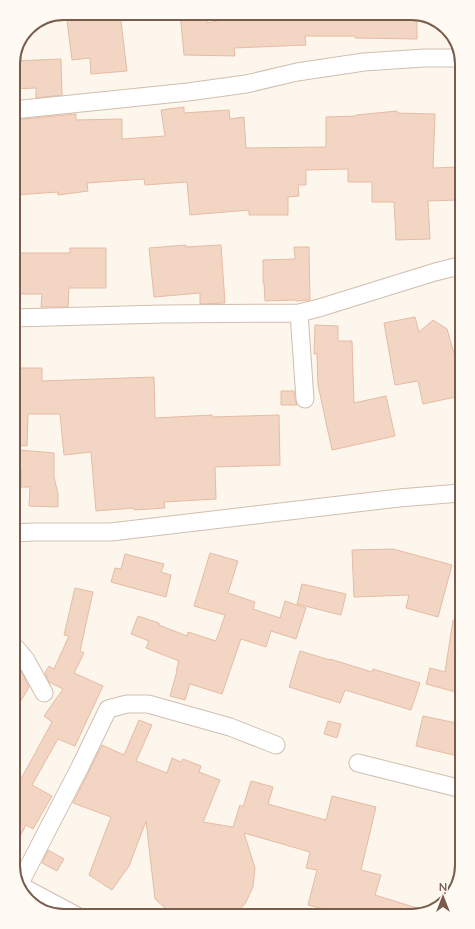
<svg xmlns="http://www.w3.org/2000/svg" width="475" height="929" font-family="Lato,sans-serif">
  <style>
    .building { fill: #f3d5c3; stroke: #e6bba3 }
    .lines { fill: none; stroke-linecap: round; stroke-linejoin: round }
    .minor-casing { stroke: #d1beb0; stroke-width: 19 }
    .minor { stroke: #fff; stroke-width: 17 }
    .rim { fill: none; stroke: #7a5c4d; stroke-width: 2 }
  </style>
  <rect width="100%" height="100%" fill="#fdf6ec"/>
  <path class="building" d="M66,13h54l7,58 -36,3 -1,-16 -18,2z
    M180,13h26l1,10 30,-6v-4h178l2,1v25l-62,-1v-2h-50l1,9 -72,3 1,8 -51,-1z
    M61,59l1,36 -26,3v-10l-23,1v-28z
    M184,107v6l45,-3 1,9 14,-2 2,31 80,-1v-30l30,-1v-1l41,-4v2l38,1 -2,54 26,-1v33l-31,1 2,38 -34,1 -2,-38h-22v-20h-24v-13l-42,1v15h-8l1,11 -11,1v18h-39v-5l-59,5 -3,-33 -42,3 -1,-6 -57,4 1,8 -30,4v-3l-44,3 -1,-75 63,-6v6l46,-1v20l43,-3 -4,-26z
    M186,245v2l35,-2 4,58 -25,1v-11l-46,4 -5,-49z
    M294,247h15l1,53 -14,1v-1l-31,1 -1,-18h-1v-23l32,-1z
    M70,248h36v40h-37l-1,19h-27l1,-13h-28v-41h56z
    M415,317l4,15 14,-12 14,9 13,45h-3l3,14v8l-37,8 -5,-23 -23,4 -11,-62z
    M315,325l23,1v15h14l2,62 32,-7 9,40 -63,14 -14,-65 -1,-31h-3z
    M14,368h28v13l112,-4 1,41 57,-3v2l67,-2 1,50 -65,2 1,32 -52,3 1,6 -31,2v-2l-38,3 -5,-59 -27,3 -4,-41h-32l-1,32 -12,-1z
    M281,391h13l1,9 2,5h-16z
    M19,450l35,3v24l4,17v13l-29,-1 1,-19h-9v-18h-2z
    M393,549l59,16 -14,52 -32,-9 3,-13 -55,2 -2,-47z
    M210,553l28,8 -10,32 27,9 -2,7 27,9 5,-17 21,7 -10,31 -25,-8 -5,16 -25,-8 -19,55 -32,-10 -5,16 -15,-4 7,-25h-1l3,-10 -33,-13 3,-7 -18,-7 7,-18 21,7v2l28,11 1,-4 28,9 9,-26 -31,-9z
    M125,554l39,10 -3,8 10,3 -5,22 -55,-15 4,-14 6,1z
    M302,584l44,10 -5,21 -44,-11z
    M75,588l18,4 -13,59 4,2 -10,20 29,13 -28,60 -17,-7 -26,46 20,11 -19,33 -7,-4 -9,17 -1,-66 5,3 31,-57 -8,-6 19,-27 -14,-7 -4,-9 4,-7 5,3 15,-33 -5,-1z
    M453,620h8v54l-5,18 -30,-8 4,-16 15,4z
    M300,651l30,9v-1l42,13 1,-3 47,14 -9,27 -66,-20 -5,13 -51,-16z
    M16,667l4,2 9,18 -13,22z
    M423,716l38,8 1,33 -46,-11z
    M139,720l13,5 -16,36 31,12 5,-15 9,4 2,-3 18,7 -2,6 21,8 -17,42 30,5 7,-22 3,2 8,-26 22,6 -5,17 58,16 6,-24 44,11 -15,63 20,5 -6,20 45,14v3l-80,1 -32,-8 9,-35 -11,-2 4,-16 -66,-19 11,35 -2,19 -8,17 -11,10 -61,1 -18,-16 -9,-78 -17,45 -17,24 -23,-15 22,-58 -38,-14 29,-58 22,10z
    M328,721l13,3 -4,14 -13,-4z
    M48,850l16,9 -7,12 -15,-8z"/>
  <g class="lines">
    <g class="minor-casing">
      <path id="minor" d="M13,110l175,-18 58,-8 51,-12 67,-10 60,-4h34
        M299,313l6,86
        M14,318l148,-4 137,-1 20,-5 116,-36 24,-6
        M15,533l18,-1h78l288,-34 61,-5
        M16,648l10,12 18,33
        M358,763l104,26
        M17,884l60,32
        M19,885l61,-118 28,-58 19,-5h21l82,23 46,18"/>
    </g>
    <use href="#minor" class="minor"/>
  </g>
  <path d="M0 0H475V929H0ZM64 20H411A44 44 0 0 1 455 64V865A44 44 0 0 1 411 909H64A44 44 0 0 1 20 865V64A44 44 0 0 1 64 20Z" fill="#fffaf3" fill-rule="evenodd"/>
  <path class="rim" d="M64 20H411A44 44 0 0 1 455 64V865A44 44 0 0 1 411 909H64A44 44 0 0 1 20 865V64A44 44 0 0 1 64 20Z"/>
  <g transform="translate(443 897)" stroke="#fffaf3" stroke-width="3" paint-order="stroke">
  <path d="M0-3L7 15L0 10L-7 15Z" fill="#7a5c4d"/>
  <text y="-6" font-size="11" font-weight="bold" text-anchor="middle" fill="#7a5c4d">N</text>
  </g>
</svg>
